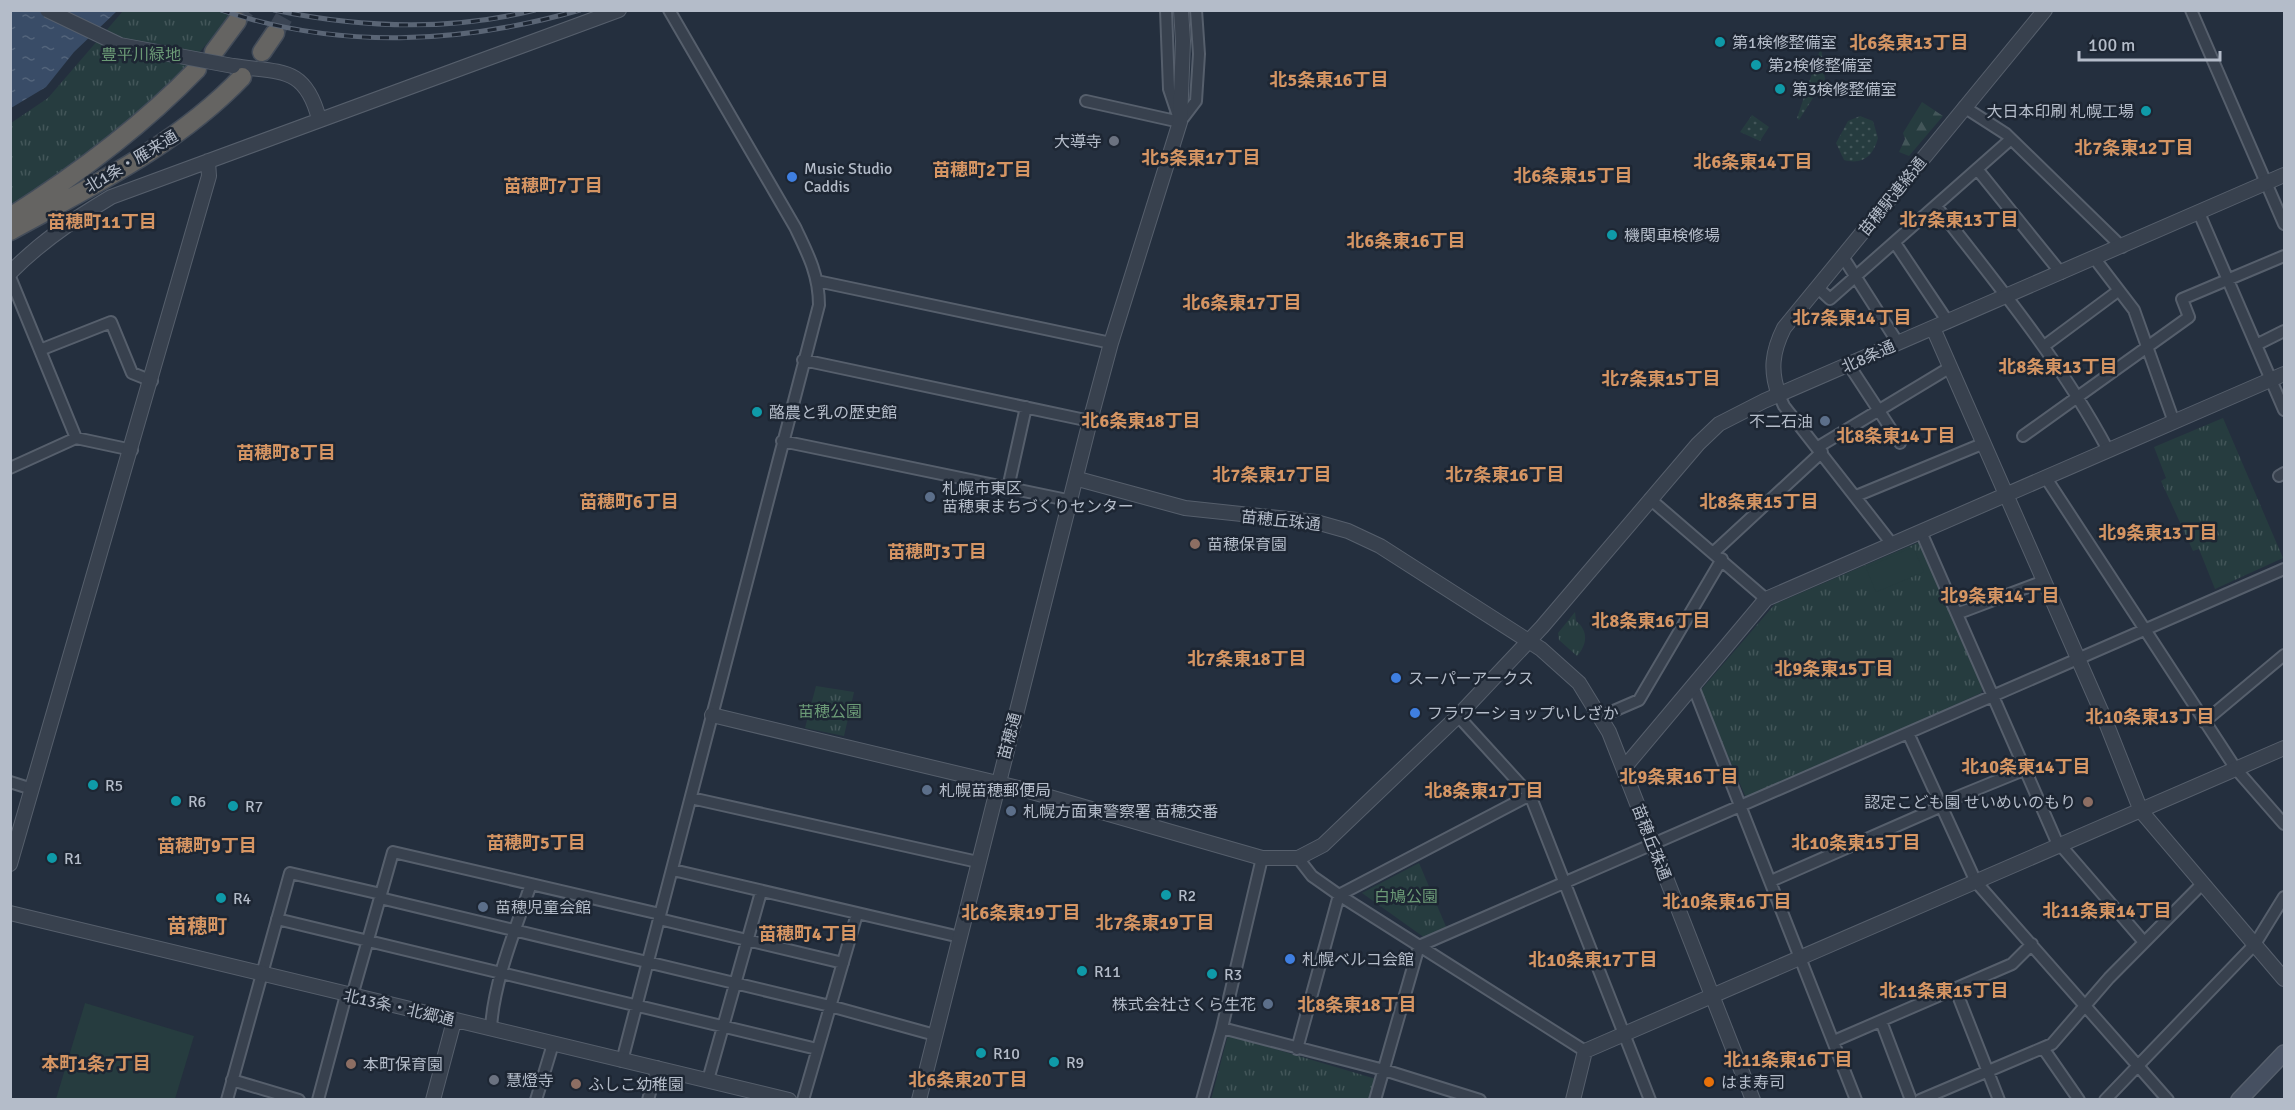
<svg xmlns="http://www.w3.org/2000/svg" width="2295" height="1110" font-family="Signika,'Noto Sans JP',sans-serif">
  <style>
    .grass { fill: url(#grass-dots) }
    .forest { fill: url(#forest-firs) }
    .park { fill: url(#park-tufts) }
    .garden { fill: #263c3f }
    .water { fill: url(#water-ripples) }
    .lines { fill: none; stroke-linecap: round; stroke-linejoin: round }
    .trunk-tunnel { stroke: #3a4453; stroke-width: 18; stroke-dasharray: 18 9; stroke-linecap: butt }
    .minor-casing { stroke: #565f6c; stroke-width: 14 }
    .tertiary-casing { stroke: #565f6c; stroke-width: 16 }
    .secondary-casing { stroke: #565f6c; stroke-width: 18 }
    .trunk-casing { stroke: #434c59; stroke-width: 21 }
    .minor { stroke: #38414e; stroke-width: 10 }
    .tertiary { stroke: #38414e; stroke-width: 14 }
    .secondary { stroke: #465061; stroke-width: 15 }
    .trunk { stroke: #656462; stroke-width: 18 }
    .rail-casing { stroke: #5a6575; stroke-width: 5 }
    .rail { stroke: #1d2633; stroke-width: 3; stroke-dasharray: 9; stroke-linecap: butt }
    .tertiary-bridge-casing { stroke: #565f6c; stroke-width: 16; stroke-linecap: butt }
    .tertiary-bridge { stroke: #38414e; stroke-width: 14 }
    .culture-dot { fill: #0f9aa8; stroke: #1d2633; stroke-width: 2 }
    .worship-dot { fill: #6b7280; stroke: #1d2633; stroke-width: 2 }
    .shop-dot { fill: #3f7fe0; stroke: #1d2633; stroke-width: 2 }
    .service-dot { fill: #5c6f8a; stroke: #1d2633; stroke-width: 2 }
    .education-dot { fill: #8d6e63; stroke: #1d2633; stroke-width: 2 }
    .food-dot { fill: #e8710a; stroke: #1d2633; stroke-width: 2 }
    .labels { text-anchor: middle; stroke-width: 5; stroke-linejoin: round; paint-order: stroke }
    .poi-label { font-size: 16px; fill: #b4bcc9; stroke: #1d2633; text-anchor: start }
    .park-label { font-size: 16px; fill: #6b9a76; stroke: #1d2633 }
    .street-label { font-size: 16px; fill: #b4bcc9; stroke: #1d2633 }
    .neighbourhood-label { font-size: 18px; font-weight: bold; fill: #d59563; stroke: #1d2633 }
    .quarter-label { font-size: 20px; font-weight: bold; fill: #d59563; stroke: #1d2633 }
  </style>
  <defs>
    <pattern id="grass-dots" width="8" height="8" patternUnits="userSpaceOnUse" patternTransform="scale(1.5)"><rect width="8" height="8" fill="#263c3f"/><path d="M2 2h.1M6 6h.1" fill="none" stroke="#435659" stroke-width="1.8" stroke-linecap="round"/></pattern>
    <pattern id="forest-firs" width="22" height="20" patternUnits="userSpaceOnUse" patternTransform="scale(1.5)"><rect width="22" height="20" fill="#263c3f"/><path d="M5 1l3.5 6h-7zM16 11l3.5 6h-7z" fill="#435659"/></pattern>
    <pattern id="park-tufts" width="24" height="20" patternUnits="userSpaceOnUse" patternTransform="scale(1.5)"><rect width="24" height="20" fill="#263c3f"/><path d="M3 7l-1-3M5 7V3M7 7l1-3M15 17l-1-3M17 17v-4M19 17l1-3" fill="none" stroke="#435659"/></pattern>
    <pattern id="water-ripples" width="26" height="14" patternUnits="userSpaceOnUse" patternTransform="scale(1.5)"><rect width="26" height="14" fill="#394c67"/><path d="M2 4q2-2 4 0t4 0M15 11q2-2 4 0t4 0" fill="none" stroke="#53647b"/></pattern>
  </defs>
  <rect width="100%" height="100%" fill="#242f3e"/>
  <path class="grass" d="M1821,47l4,32 -26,41 -2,-2z
    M1752,115l17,12 -9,14 -20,-9z
    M1860,116l13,5 5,17c-5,19 -16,27 -34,22l-8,-17 12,-22z"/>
  <path class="forest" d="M1922,102l21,14 -34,40 -10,-4 6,-13 -2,-6z"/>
  <path class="park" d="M123,11h112l-56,65 -77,76 -91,62v-91l37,-25z
    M2223,418l60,140 -68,31 -16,-40 -6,2 -32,-70 5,-3 -12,-31z
    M1919,542l64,146 -2,5 -234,107 -47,-109 75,-87z
    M1575,612l1,9c13,10 11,24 1,35l-18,-16 -1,-7z
    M816,686l38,6 -10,44 -39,-8z
    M1419,863l28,66 -22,9 -63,-45z
    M1228,1035l148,44 -6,20 -159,1z"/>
  <path class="garden" d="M1913,547l11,25 -48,20 -10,-24z
    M85,1003l109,33 -19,63h-119z"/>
  <path class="water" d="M11,11h106l-43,41 -28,35 -35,21z"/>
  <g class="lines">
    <path class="trunk-tunnel" d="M237,21l9,-11
      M275,33l13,-23"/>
    <g class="minor-casing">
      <path id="minor" d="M1166,10l3,79 9,27
        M2191,10l93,214
        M1086,101l94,21
        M1964,107l42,27 116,113
        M1180,122l16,-21 3,-47 -3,-44
        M1977,169l84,104
        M1936,206c62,79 125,156 172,244
        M2199,213l85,197
        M1895,243l53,79
        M1843,257l55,86
        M2095,259l39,51 40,112
        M10,277l66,161
        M817,281l294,62
        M1818,288l12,11 181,-160
        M2256,345l28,-14
        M2044,346l74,-55
        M40,350l71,-28 21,51 20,8
        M803,360l287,61
        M1849,365l51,78
        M1779,395l5,11 108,138
        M2023,436l166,-119 -7,-18 102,-43
        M782,441l290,60
        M1818,447l131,-79
        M10,468l66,-30 56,12
        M2279,476l5,-3
        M2046,478l190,291 48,55
        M1008,488l18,-81
        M1856,496l126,-52
        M1650,499l116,100
        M1921,532l135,308 88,102
        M1714,552l108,-100
        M1959,613l85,-32
        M1693,686l163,414
        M1458,716l72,79 120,305
        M1602,716l37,-16 83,-141
        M2204,722l80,-67
        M1908,733l68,149 192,218
        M10,782l22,7
        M691,798l287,64
        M1298,858l14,18 27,19 246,156
        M673,870l287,67
        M1771,881l171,-75 3,-4 81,-33
        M380,898l450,108 105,29
        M277,919l540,130
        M659,919l184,44
        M1955,988l44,112
        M352,996l41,-144 267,62
        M1881,1021l30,79
        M1222,1028l40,-170
        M491,1029c2,-46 25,-101 40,-145
        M1834,1041l178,-77 20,-20
        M2043,1048l36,52
        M1297,1049l42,-154 191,-100
        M622,1061l197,-756c0,-30 -11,-51 -24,-78l-126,-217
        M232,1080l67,20
        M708,1080l53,-188
        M227,1100l63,-227 91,21
        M318,1100l28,-105
        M536,1100l17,-56
        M648,1100l9,-33
        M803,1100l54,-186
        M1202,1100l20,-72 162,42 96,30
        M1375,1100l44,-154 865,-377
        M1920,1100l132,-56 57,-66 94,-95
        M2105,1100l150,-156 29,-47"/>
    </g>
    <g class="tertiary-casing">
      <path id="tertiary" d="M233,66c47,7 72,-1 86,53
        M10,273c30,-31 64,-54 101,-76l508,-187
        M1933,328l172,392 36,91 143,168
        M1779,395c-9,-24 -7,-43 5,-67l261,-318
        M1078,479l107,29 131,14 32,9 32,15 161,103 38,34 30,49 144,368
        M712,715l306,73 244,70h36l25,-13 135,-129 84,-89 156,-183 21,-20 45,-23 520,-226
        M1624,768l142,-169 518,-225
        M10,864l199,-688 -1,-15
        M10,913l779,187
        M433,1100l21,-79
        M919,1100l171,-679 21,-78 69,-221 3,-81 -2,-31
        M1573,1100l12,-49 699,-303"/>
    </g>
    <g class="secondary-casing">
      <path id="secondary" d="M2239,1100l45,-47"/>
    </g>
    <g class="trunk-casing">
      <path id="trunk" d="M214,52l23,-31
        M262,52l13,-19
        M10,217c68,-43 131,-90 187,-148
        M10,231c82,-45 167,-86 232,-154"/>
    </g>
    <use href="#minor" class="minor"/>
    <use href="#tertiary" class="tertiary"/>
    <use href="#secondary" class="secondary"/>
    <use href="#trunk" class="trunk"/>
    <g class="rail-casing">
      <path id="rail" d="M221,10c117,40 241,34 359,0
        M274,10c87,18 174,22 261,0"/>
    </g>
    <use href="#rail" class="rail"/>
    <g class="tertiary-bridge-casing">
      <path id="tertiary-bridge" d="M47,10l73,35 113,21"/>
    </g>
    <use href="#tertiary-bridge" class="tertiary-bridge"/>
  </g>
  <g class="culture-dot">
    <circle cx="1720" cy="42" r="6"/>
    <circle cx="1756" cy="65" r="6"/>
    <circle cx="1780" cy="89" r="6"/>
    <circle cx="2146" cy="111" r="6"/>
    <circle cx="1612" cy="235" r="6"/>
    <circle cx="757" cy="412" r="6"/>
    <circle cx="93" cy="785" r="6"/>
    <circle cx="176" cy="801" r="6"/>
    <circle cx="233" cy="806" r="6"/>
    <circle cx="52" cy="858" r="6"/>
    <circle cx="1166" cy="895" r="6"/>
    <circle cx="221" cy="898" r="6"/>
    <circle cx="1082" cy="971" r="6"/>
    <circle cx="1212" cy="974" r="6"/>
    <circle cx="981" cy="1053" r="6"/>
    <circle cx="1054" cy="1062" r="6"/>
  </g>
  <g class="worship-dot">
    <circle cx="1114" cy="141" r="6"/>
    <circle cx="494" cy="1080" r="6"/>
  </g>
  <g class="shop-dot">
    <circle cx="792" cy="177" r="6"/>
    <circle cx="1396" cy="678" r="6"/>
    <circle cx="1415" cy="713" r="6"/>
    <circle cx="1290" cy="959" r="6"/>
  </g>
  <g class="service-dot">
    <circle cx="1825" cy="421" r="6"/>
    <circle cx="930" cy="497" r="6"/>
    <circle cx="927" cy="790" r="6"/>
    <circle cx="1011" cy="811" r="6"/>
    <circle cx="483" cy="907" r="6"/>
    <circle cx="1268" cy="1004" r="6"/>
  </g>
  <g class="education-dot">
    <circle cx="1195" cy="544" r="6"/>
    <circle cx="2088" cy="802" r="6"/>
    <circle cx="351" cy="1064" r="6"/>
    <circle cx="576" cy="1084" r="6"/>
  </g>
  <circle class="food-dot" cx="1709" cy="1082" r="6"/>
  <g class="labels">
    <g class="poi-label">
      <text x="1732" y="48">第1検修整備室</text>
      <text x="1768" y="71">第2検修整備室</text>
      <text x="1792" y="95">第3検修整備室</text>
      <text x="2134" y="117" text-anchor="end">大日本印刷 札幌工場</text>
      <text x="1102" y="147" text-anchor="end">大導寺</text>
      <text x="804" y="174">Music Studio<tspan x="804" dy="18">Caddis</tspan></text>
      <text x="1624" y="241">機関車検修場</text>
      <text x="769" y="418">酪農と乳の歴史館</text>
      <text x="1813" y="427" text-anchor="end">不二石油</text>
      <text x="942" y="494">札幌市東区<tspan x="942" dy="18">苗穂東まちづくりセンター</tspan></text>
      <text x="1207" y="550">苗穂保育園</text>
      <text x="1408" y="684">スーパーアークス</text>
      <text x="1427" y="719">フラワーショップいしざか</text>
      <text x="105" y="791">R5</text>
      <text x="939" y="796">札幌苗穂郵便局</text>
      <text x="188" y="807">R6</text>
      <text x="2076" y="808" text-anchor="end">認定こども園 せいめいのもり</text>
      <text x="245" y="812">R7</text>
      <text x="1023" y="817">札幌方面東警察署 苗穂交番</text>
      <text x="64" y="864">R1</text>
      <text x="1178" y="901">R2</text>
      <text x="233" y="904">R4</text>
      <text x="495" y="913">苗穂児童会館</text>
      <text x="1302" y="965">札幌ベルコ会館</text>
      <text x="1094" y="977">R11</text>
      <text x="1224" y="980">R3</text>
      <text x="1256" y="1010" text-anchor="end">株式会社さくら生花</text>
      <text x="993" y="1059">R10</text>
      <text x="1066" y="1068">R9</text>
      <text x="363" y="1070">本町保育園</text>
      <text x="506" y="1086">慧燈寺</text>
      <text x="1721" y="1088">はま寿司</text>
      <text x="588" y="1090">ふしこ幼稚園</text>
    </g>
    <g class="park-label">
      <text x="141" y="60">豊平川緑地</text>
      <text x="830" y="717">苗穂公園</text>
      <text x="1406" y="902">白鳩公園</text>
    </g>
    <g class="street-label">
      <text transform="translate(131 161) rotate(-31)" y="6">北1条・雁来通</text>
      <text transform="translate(1892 196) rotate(-51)" y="6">苗穂駅連絡通</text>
      <text transform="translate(1868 356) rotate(-24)" y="6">北8条通</text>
      <text transform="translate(1281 520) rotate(6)" y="6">苗穂丘珠通</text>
      <text transform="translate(1009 736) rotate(-75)" y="6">苗穂通</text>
      <text transform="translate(1652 842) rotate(69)" y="6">苗穂丘珠通</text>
      <text transform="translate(399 1007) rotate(13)" y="6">北13条・北郷通</text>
    </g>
    <g class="neighbourhood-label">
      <text x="1909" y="49">北6条東13丁目</text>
      <text x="1329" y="86">北5条東16丁目</text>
      <text x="2134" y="154">北7条東12丁目</text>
      <text x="1201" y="164">北5条東17丁目</text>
      <text x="1753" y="168">北6条東14丁目</text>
      <text x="982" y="176">苗穂町2丁目</text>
      <text x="1573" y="182">北6条東15丁目</text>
      <text x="553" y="192">苗穂町7丁目</text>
      <text x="1959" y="226">北7条東13丁目</text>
      <text x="102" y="228">苗穂町11丁目</text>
      <text x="1406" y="247">北6条東16丁目</text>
      <text x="1242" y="309">北6条東17丁目</text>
      <text x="1852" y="324">北7条東14丁目</text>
      <text x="2058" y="373">北8条東13丁目</text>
      <text x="1661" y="385">北7条東15丁目</text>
      <text x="1141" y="427">北6条東18丁目</text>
      <text x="1896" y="442">北8条東14丁目</text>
      <text x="286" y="459">苗穂町8丁目</text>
      <text x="1272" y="481">北7条東17丁目</text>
      <text x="1505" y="481">北7条東16丁目</text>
      <text x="629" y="508">苗穂町6丁目</text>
      <text x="1759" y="508">北8条東15丁目</text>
      <text x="2158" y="539">北9条東13丁目</text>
      <text x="937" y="558">苗穂町3丁目</text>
      <text x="2000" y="602">北9条東14丁目</text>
      <text x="1651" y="627">北8条東16丁目</text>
      <text x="1247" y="665">北7条東18丁目</text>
      <text x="1834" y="675">北9条東15丁目</text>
      <text x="2150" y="723">北10条東13丁目</text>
      <text x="2026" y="773">北10条東14丁目</text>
      <text x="1679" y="783">北9条東16丁目</text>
      <text x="1484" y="797">北8条東17丁目</text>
      <text x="536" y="849">苗穂町5丁目</text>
      <text x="1856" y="849">北10条東15丁目</text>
      <text x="207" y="852">苗穂町9丁目</text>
      <text x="1727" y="908">北10条東16丁目</text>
      <text x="2107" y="917">北11条東14丁目</text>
      <text x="1021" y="919">北6条東19丁目</text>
      <text x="1155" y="929">北7条東19丁目</text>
      <text x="808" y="940">苗穂町4丁目</text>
      <text x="1593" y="966">北10条東17丁目</text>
      <text x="1944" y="997">北11条東15丁目</text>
      <text x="1357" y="1011">北8条東18丁目</text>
      <text x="1788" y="1066">北11条東16丁目</text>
      <text x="96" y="1070">本町1条7丁目</text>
      <text x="968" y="1086">北6条東20丁目</text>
    </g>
    <g class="quarter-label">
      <text x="197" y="933">苗穂町</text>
    </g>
  </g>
  <rect width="2295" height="1110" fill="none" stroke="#b4bcc9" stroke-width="24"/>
  <path d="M2079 51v9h141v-9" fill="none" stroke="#b4bcc9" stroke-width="3"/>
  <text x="2088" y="51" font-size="18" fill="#b4bcc9" stroke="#1d2633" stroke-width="4.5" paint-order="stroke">100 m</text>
</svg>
